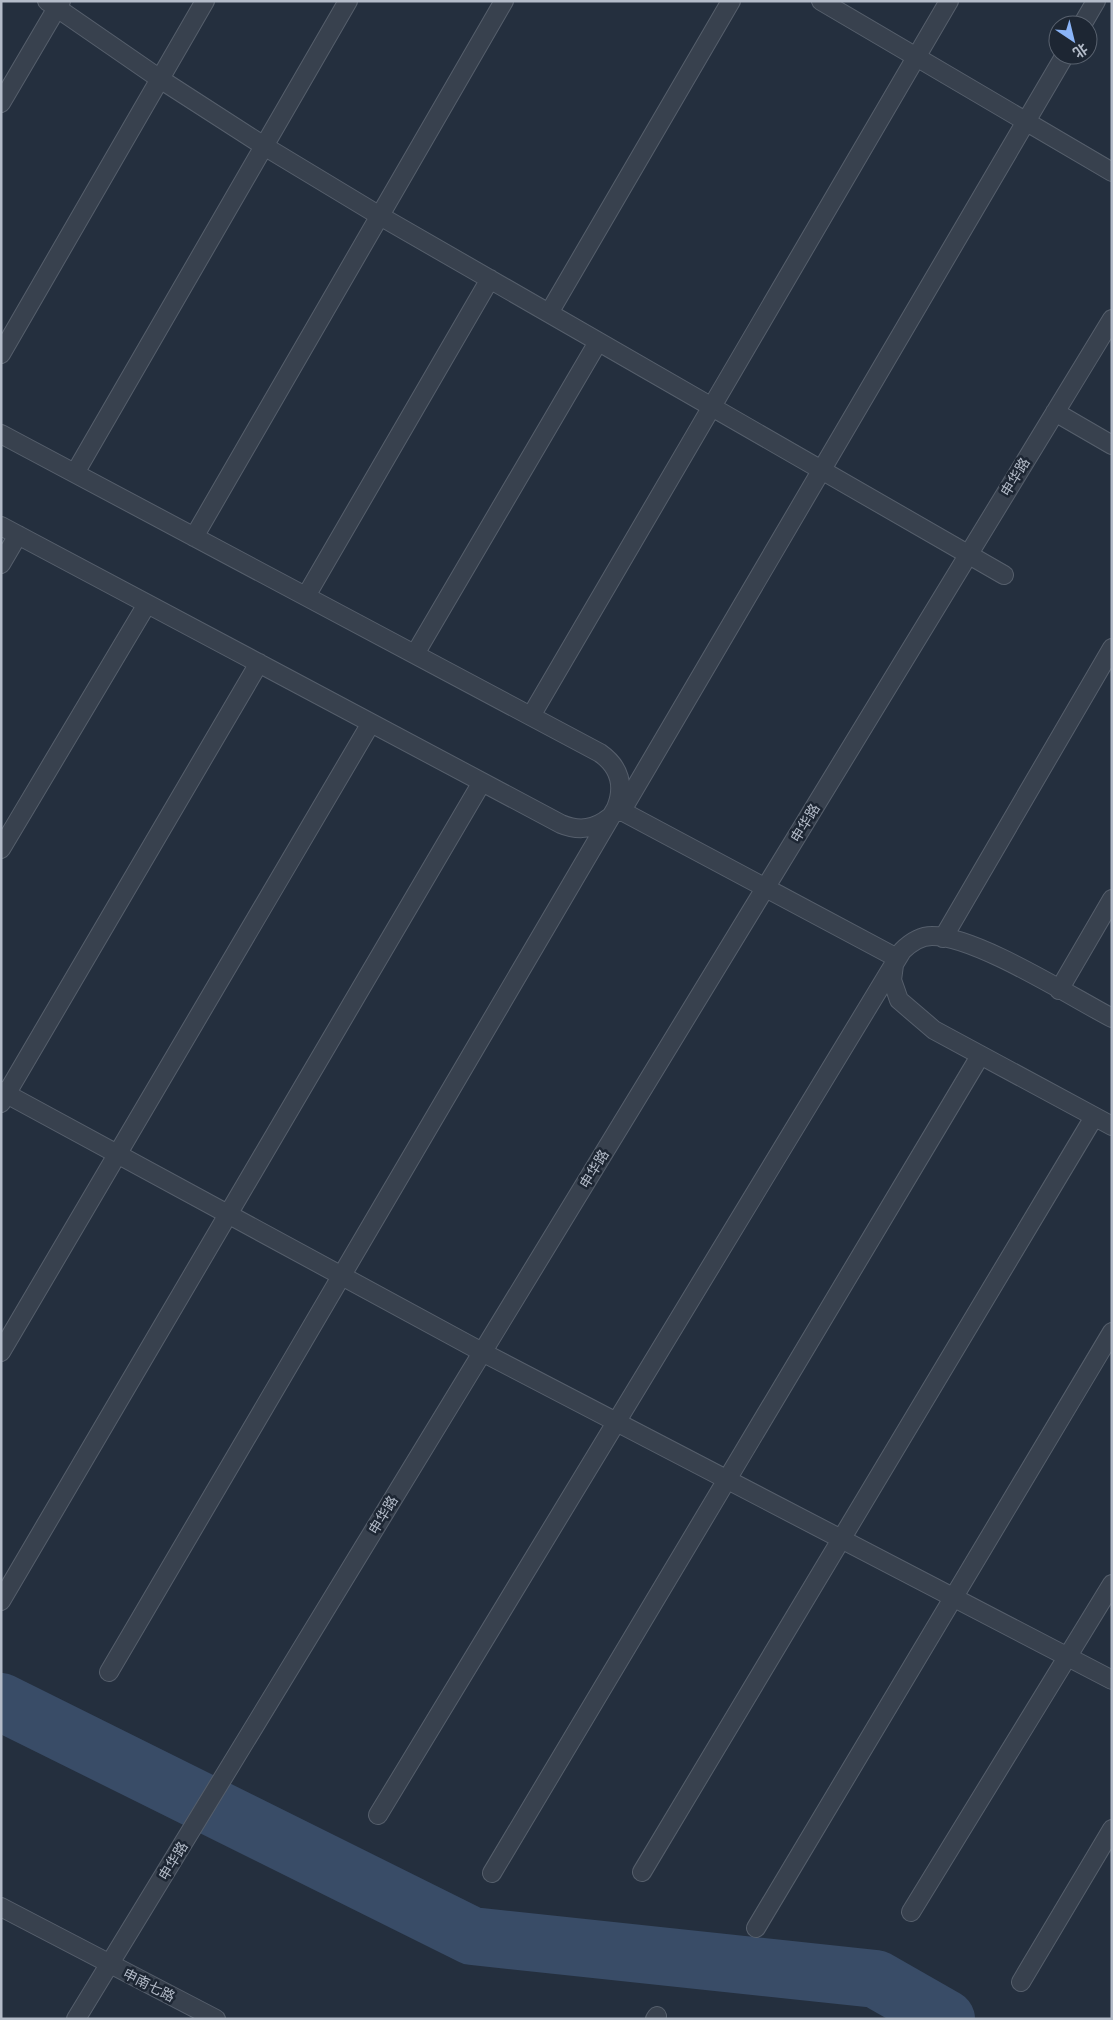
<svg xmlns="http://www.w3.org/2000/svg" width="1113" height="2020" font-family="Rubik,'Noto Sans SC',sans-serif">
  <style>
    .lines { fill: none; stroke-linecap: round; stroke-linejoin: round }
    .river { stroke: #394c67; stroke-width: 58 }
    .lane-casing { stroke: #565f6c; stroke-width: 20 }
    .lane { stroke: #38414e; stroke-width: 18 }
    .labels { text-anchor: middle; stroke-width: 5; stroke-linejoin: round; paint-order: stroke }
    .street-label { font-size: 14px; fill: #b4bcc9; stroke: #1d2633 }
  </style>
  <rect width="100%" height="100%" fill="#242f3e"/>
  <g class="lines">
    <path class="river" d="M1,1702l471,234 404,43 70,40"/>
    <g class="lane-casing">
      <path id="lane" d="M47,1l113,78 104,67 116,70 624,359
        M821,1l291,171
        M1082,25l14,-24
        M1,103l60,-102
        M549,313l182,-312
        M1,354l204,-353
        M1055,412l57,33
        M1,434l599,319c20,14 25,33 16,55l-507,864
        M75,473l273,-472
        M1,526l560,298c19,8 34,5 49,-7
        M194,537l310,-536
        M1,564l17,-29
        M306,596l184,-317
        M415,654l183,-312
        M531,716l418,-715
        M616,808l281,150
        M621,812l444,-757
        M1,849l146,-245
        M943,938l169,-290
        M894,965l-2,15 7,20 35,30 178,96
        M1059,990l53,-91
        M1,1091l481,261 630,328
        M1,1103l258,-440
        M1,1352l370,-629
        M1,1601l481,-819
        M378,1815l524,-864c8,-8 18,-15 30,-15 44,0 138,60 180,82
        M642,1872l452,-755
        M492,1873l488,-817
        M1,1907l215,112
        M911,1912l201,-328
        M756,1928l356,-596
        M1021,1982l91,-153
        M76,2019l1036,-1700
        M655,2019l2,-3"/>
    </g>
    <use href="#lane" class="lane"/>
  </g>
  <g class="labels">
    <g class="street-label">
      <text transform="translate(1015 477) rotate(-59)" y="5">申华路</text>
      <text transform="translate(805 823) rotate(-59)" y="5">申华路</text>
      <text transform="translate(594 1169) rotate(-59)" y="5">申华路</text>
      <text transform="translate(383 1515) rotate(-59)" y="5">申华路</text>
      <text transform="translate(173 1861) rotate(-59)" y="5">申华路</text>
      <text transform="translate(149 1985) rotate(27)" y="5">申南七路</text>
    </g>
  </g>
  <rect width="1113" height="2020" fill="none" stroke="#b4bcc9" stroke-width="5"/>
  <g transform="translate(1073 40) rotate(145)"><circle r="24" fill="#1d2633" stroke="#59626f"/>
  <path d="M0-4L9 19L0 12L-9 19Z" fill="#8ab4f8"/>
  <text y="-8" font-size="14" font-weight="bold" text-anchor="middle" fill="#b4bcc9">北</text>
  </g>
</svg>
